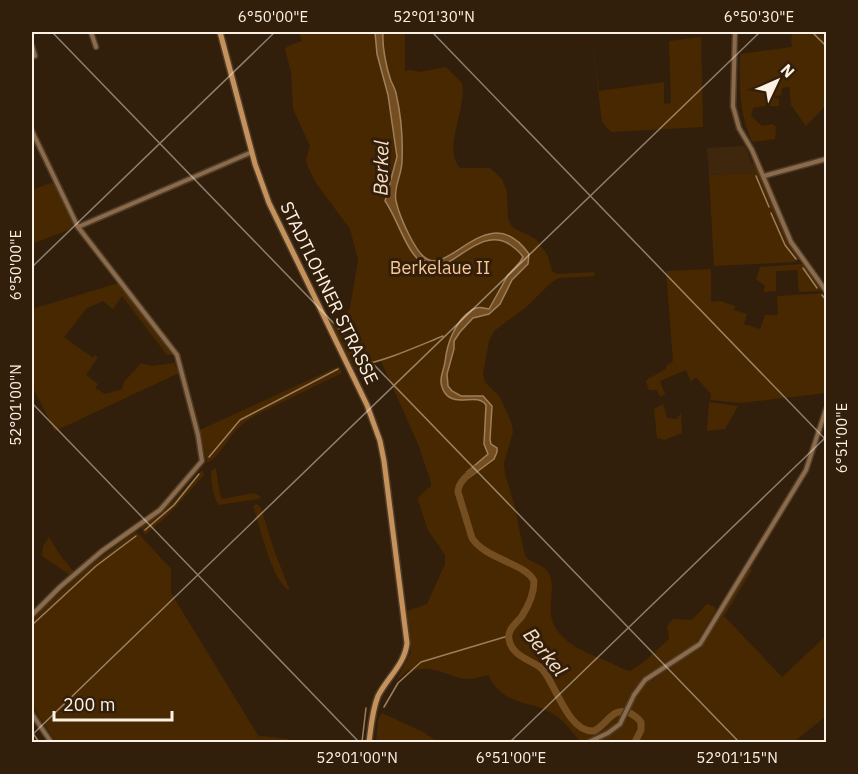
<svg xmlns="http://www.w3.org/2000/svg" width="858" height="774" font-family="'IBM Plex Sans',sans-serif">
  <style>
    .built { fill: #3f270d }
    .green { fill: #482800 }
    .water { fill: #744e21; stroke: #9d7f5c; stroke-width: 1.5 }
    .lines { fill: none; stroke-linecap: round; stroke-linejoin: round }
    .stream { stroke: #9d7f5c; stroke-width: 1.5 }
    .river { stroke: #744e21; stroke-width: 7 }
    .street-casing { stroke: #4e3c29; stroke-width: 7 }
    .secondary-casing { stroke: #4e3c29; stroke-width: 8 }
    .street { stroke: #8b6b4a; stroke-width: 4 }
    .secondary { stroke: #c6925c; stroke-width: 5 }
    .ticks { fill: none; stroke: #fdf1e4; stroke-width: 1.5; stroke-opacity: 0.45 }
    .labels { text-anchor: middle; stroke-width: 6; stroke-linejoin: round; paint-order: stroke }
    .park-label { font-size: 18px; fill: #f9c794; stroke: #321f0b }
    .street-label { font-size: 18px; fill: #fdf1e4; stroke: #321f0b }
    .water-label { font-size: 20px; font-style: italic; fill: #f7dec5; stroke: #321f0b }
    .neatline { fill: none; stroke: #fdf1e4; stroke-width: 2 }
    .ticks-label { font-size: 15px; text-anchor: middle; fill: #fdf1e4 }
  </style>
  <rect width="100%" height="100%" fill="#321f0b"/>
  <path class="built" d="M745,146l11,27 -47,2 -2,-27z"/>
  <path class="green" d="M299,32h106v39l6,-1 8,2 27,-5 16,16c5,28 -20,65 -2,85h30l12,11 5,13 1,27 4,8 24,12 12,17 4,15 5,3 37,-2 1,4 -36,2 -7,4 -27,26 -31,23 -5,10 -6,33 2,8 15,15 12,27 1,8 -9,31 1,11 9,30 11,52c7,8 18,8 23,16 12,22 -10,42 16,66 13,13 41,21 59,31l7,2 14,-9 25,-23 -2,-13 6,-7 19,1 15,-16 8,3 1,3 -20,33 -51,33 7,5 11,-10 39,-26 48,-77 2,2 -28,46 58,61 44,-41v80l-32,26h-213c-8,-8 -16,-21 -26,-27 -26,-17 -49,-6 -67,-40 -6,1 -13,4 -19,4 -20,-1 -37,-16 -56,-8l7,-6 -10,7 -1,-3 -13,12 15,-29 -4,-41 20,-7 18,-40v-9l-17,-25 -10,-30v-3l13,-11v-4l-13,-38 -37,-83 -26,9 -25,-49 13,-5 7,-8 8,-48 -8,-31 -34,-46 -9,-18 -1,-6 4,-13 -17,-37 -2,-37 -6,-23 3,-3 14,-5z
    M591,32l8,59 65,-9v22l7,-1 -2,-62 32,-4 2,90 -92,5 -9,-10z
    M798,32h15l13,4v69l-20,21 -15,-21 -2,-18 -7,1 -1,7 -6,1v2l4,1v7h-15l-11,2 -2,8 11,10 11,-2 3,3 -1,12 -23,3c-14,-33 -12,-54 -12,-88l52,-7 -1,-5 1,-8z
    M755,162l32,75 13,22 -5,3 -81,4 -5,-91 47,-2 -4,-10z
    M51,183l4,1 19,41 -3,4 -39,15v-54z
    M804,264l18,24 -2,3 -21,1 -2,-22 -21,1v20l-13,1 2,-6 -9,-7 4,-12z
    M711,269v33l9,-1 15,5 -1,4 13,4 -3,10 16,5 5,-14h13l-1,-19 49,-3v100l-86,10 -30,-3 1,-6 -15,-17 -5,5 -5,-12 -26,11 5,13 -5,3 -3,-7h-8l-3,-9 2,-2 18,-10v-3l7,-5 -7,-90z
    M119,283l54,69 -2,3h-4l-45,-59 -9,13 -10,-8 -16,7 -23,29 29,21 2,-3 3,2 -12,18 12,9 -3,4 10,6 17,-5 2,-7 17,-19 11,3 22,-3 5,10 -124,58 -23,-45v-77z
    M339,366l3,7 -86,42c-7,4 -14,9 -20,15 -9,10 -16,26 -29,33l-7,-33z
    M709,402l29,4 -13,23 -18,2z
    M663,404l4,14 10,1 4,-6 1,20 -18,7 -7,-2 -3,-29z
    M216,468l4,27 2,4 32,-6 7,4 -3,2 -39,6c-6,-8 -8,-23 -8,-34z
    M202,470l2,5 -37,41 -22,19 -4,-8 25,-18z
    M257,504l4,4 13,42 16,41c-18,-9 -30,-65 -37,-85z
    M135,532l3,1 33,36v24l88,144 2,-1 27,3v3h-232l-24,-36v-87l54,-50z
    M49,537l11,18 14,17 -4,3 -28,-19 1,-10z
    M382,713l43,20 12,9h-61l2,-22z"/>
  <path class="water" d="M375,32h8c-1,14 3,35 8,49 2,4 4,8 5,12 5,22 7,46 6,68 0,14 -9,26 -6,40 3,14 20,55 33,59 26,8 62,-60 100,-6l-1,10 -16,16 -12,24 -11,10 -16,4 -13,14 -6,9v8l-7,25 1,12 4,5 9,5h22l9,10 -2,34 1,4 6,4v4l-3,7 -24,18 -3,-5 21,-18 -4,-10 2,-39c-9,-13 -30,3 -41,-12 -8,-12 -2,-19 0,-31 2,-19 10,-41 27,-52 6,-4 11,-2 17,-1l19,-34 12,-13 3,-5c-3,-5 -8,-9 -14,-13 -32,-20 -63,37 -85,21 -19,-14 -26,-46 -39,-64l12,-44 -9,-62 -11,-41z"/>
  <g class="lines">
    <path class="stream" d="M756,176l13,31
      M771,213l14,32 11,14
      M803,268l14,20
      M822,295l4,5
      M358,366c30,-6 58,-19 85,-30
      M209,457l31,-37 98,-51
      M145,530l29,-25 25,-31
      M32,625l64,-59 40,-30
      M384,707l14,-24 23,-21 87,-26
      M32,732l7,10
      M362,742l4,-34"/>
    <path class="river" d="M475,469c-7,6 -17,13 -17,23l14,46c13,21 53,25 62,43 0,12 -5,24 -12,35 -5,7 -15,13 -13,23 2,17 23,21 33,30 14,15 26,64 52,62 14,-7 18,-25 36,-18 5,3 8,5 11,9v8l-6,12"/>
    <g class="street-casing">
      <path id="street" d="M91,32l5,15
        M735,32l-2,74 6,22 13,22 39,92 35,49
        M32,46l3,10
        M32,131l46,96
        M764,176l62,-17
        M32,615l28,-28 42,-36 58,-41 42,-49 -4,-26 -21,-80 -99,-128 174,-75
        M32,714l19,28
        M589,742l19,-9 12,-9 14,-29 11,-15 55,-36 106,-174 20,-61"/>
    </g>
    <g class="secondary-casing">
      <path id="secondary" d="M220,32l35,132 14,39 98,202 13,36 4,20 23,182c-2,21 -20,35 -29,53 -6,15 -7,31 -9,46"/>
    </g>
    <use href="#street" class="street"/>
    <use href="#secondary" class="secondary"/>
  </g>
  <path class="ticks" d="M52,32l687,710M432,32l394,408M812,32l14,14M32,267l243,-235M32,403l327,339M32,735l728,-703M510,742l316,-305"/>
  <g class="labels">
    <g class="park-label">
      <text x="440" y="274">Berkelaue II</text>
    </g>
    <g class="street-label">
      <text transform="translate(329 293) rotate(64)" y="6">STADTLOHNER STRASSE</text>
    </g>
    <g class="water-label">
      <text transform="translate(381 168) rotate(-89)" y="7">Berkel</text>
      <text transform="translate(545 652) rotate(51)" y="7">Berkel</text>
    </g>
  </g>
  <rect width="858" height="774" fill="none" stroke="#321f0b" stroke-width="66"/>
  <g transform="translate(777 81) rotate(46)" stroke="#321f0b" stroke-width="4.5" paint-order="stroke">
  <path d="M0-4.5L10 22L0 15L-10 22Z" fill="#fdf1e4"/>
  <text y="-9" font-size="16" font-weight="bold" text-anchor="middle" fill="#fdf1e4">N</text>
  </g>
  <path d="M54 711v9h118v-9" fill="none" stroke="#fdf1e4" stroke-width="3"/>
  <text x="63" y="711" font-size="18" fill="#fdf1e4" stroke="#321f0b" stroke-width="4.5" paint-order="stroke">200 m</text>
  <rect x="33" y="33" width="792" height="708" class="neatline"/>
  <g class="ticks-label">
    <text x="273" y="22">6°50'00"E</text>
    <text x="434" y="22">52°01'30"N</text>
    <text x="759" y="22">6°50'30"E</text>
    <text transform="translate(16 265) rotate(-90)" y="5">6°50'00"E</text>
    <text transform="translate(16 405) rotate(-90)" y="5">52°01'00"N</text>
    <text transform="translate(842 438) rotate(-90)" y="5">6°51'00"E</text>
    <text x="357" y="763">52°01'00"N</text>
    <text x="511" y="763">6°51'00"E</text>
    <text x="737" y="763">52°01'15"N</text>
  </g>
</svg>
